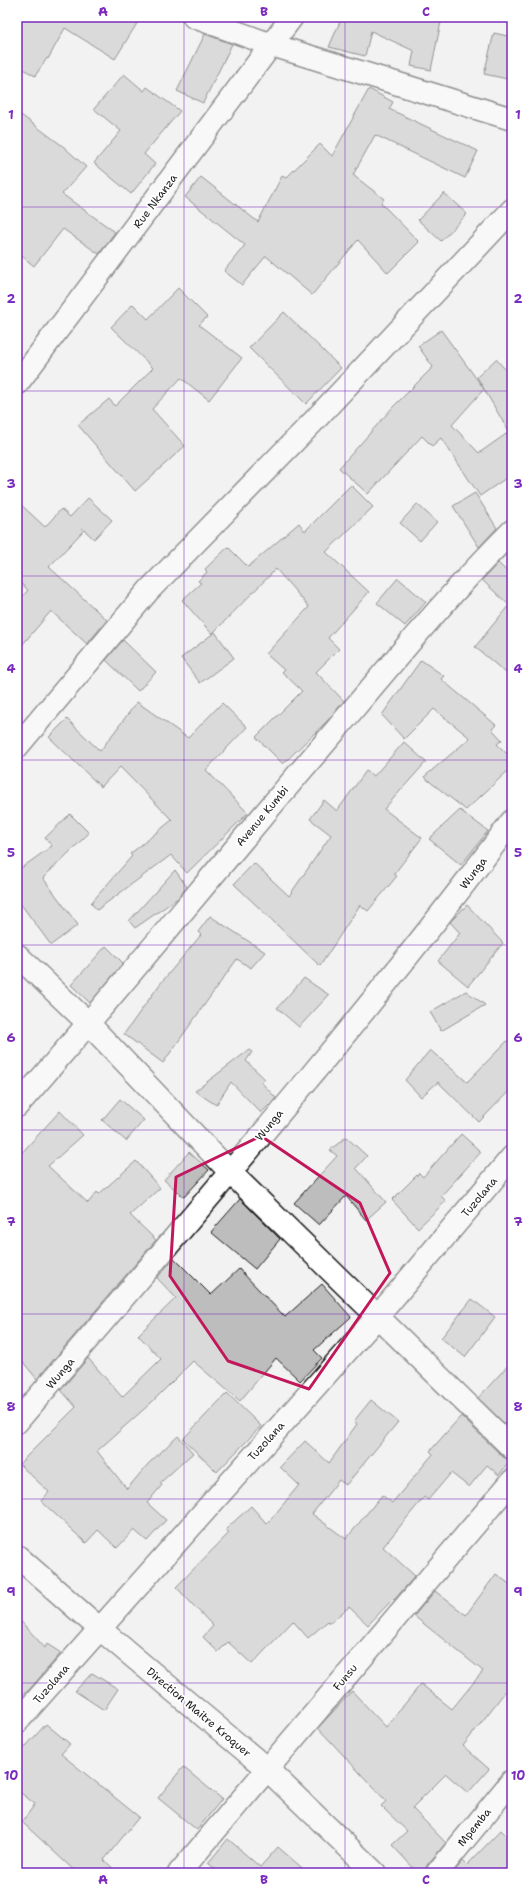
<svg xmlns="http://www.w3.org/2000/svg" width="529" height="1890" font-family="'Shantell Sans',sans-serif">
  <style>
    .building { fill: #bdbdbd; stroke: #1c1c1c }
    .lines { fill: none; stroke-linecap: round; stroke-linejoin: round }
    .street-casing { stroke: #1c1c1c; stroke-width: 25 }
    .street { stroke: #fff; stroke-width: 22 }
    .marked { fill: none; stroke: #c2185b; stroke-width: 3; stroke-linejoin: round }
    .grid { fill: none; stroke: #7b2cbf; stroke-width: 1; stroke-opacity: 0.55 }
    .labels { text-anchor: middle; stroke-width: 3.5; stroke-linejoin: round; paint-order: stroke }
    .street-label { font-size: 11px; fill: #1c1c1c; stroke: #fff }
    .neatline { fill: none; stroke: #7b2cbf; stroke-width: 1.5 }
    .grid-label { font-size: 13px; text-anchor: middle; font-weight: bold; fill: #7b2cbf }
  </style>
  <rect width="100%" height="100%" fill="#f2f2f2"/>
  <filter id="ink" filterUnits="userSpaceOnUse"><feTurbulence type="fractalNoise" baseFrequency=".025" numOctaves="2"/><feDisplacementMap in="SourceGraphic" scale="8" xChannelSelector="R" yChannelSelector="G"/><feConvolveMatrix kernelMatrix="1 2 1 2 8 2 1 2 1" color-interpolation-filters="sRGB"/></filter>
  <g filter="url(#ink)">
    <path class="building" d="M17,17h124l-26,42 -50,-31 -17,31 -1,-1 -12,18 -18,-11z
      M231,17h14l-2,4z
      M342,17h100l-11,53 -20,-4 3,-15 -43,-20 -6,25 -36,-9z
      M494,33l18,4v43l-28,-6z
      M205,34l27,10 -29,59 -26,-12z
      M124,74l20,17 3,-4 33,24 -36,43 11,10 -24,30 -37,-31 27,-32 -27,-22z
      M369,89l24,13 -4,7 89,42 -13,27 -90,-43 -22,40 31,24 -3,4 38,39 -31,31 -30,-33 -46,55 -46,-39 -24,29 -18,-14 21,-26 -60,-48 16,-20 57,45 24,-46 4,2 34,-34 12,12z
      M17,112l47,35 22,20 -24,27 53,38 -16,22 -36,-25 -29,37 -17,-14z
      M444,193l23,21 -26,27 -23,-21z
      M178,288l29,29 -8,8 43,33 -33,42 -28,-22 -29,31 33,37 -50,45 -57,-66 31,-26 6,7 38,-38 -42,-41 22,-23 15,15z
      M284,312l57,56 -35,36 -57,-56z
      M441,330l43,59 -32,36 27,28 30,-21 -32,-55 19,-18 16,18v97l-32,22 -39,-58 -9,8 -10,-10 -54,58 -29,-26 54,-61 40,-40 -15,-21z
      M351,485l22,22 -47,45 43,40 -41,46 11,11 -23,23 28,29 -16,19 -45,44 -27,-27 46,-46 -20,-19 2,-2 -18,-16 43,-47 -33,-38 -64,65 -30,-34 19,-17 -3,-2 9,-9 -2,-3 23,-22 20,20 51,-44 6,8z
      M475,493l22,35 -18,19 -26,-41z
      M88,498l24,22 -18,19 -12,-11 2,2 -35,37 58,53 -20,24 -36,-33 -34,40v-48l11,-13 -11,-10v-79l28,26 16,-18 9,8z
      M417,504l20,18 -17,19 -20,-18z
      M498,563l14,13v102l-37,-31 34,-42 -27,-25z
      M398,578l28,24 -21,24 -28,-23z
      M215,632l19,26 -34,25 -19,-25z
      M123,640l33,32 -18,19 -32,-31z
      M421,660l23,16 -3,3 55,46 -4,4 10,11 -5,4 15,15v8l-46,43 -42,-33 46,-39 -36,-29 -30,30 -22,-24z
      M137,702l51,36 34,-35 25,24 -41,43 42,43 -61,60 -16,-18 -74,55 -6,-7 41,-47 -2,-2 42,-34 -52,-53 -19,20 -52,-50 18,-18 33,32z
      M404,742l22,20 -42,47 38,29 -28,36 3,2 -29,35 -8,-6 -40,61 -86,-82 20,-21 35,33 42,-61 -21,-16 14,-19 13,11 29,-40 8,5z
      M460,810l28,21 -27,34 -32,-26z
      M70,814l19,19 -46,45 35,47 -27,20 -34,-46v-28l35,-25 -7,-8z
      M175,870l12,17 -9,11 -43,30 -6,-7z
      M467,905l36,38 -35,43 -30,-25 22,-28 -10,-11z
      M210,916l55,36 -14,16 -14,-9 -74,104 -39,-29 36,-50 41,-49 -3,-3z
      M106,946l17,17 -33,40 -19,-18z
      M304,978l25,17 -30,32 -22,-19z
      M466,991l19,14 -44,26 -11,-19z
      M512,1036v52l-33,34 -41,-40 -17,15 -16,-17 25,-30 37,32z
      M249,1050l3,2 -6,9 19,18 -4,3 15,16 -15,15 -30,-31 -15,23 -21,-14z
      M120,1099l24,21 -18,21 -24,-21z
      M60,1111l23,24 -35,31 40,37 9,-11 2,2 37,-33 24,27 -30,27 26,25 -119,139 -20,-24v-197z
      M461,1134l20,18 -40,44 5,5 -28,27 -26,-28 27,-27 4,4z
      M346,1137l21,19 -11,12 30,34 -20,18 -20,-24 -27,29 -25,-22 43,-47 -7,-6z
      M189,1152l20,18 -25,27 -20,-17z
      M240,1199l40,40 -25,30 -44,-37z
      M174,1258l37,37 28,-26 46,48 37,-33 29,33 -37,33 8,8 -22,23 -24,-23 -36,43 -47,-40 -41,41 -55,49 30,38 21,-25 30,-28 15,17 -33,30 2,2 -15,18 19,17 -19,21 -13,-11 -17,18 -19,-18 -12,13 -45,-42 8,-9 -30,-28 57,-57 -15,-17 27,-32 34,39 39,-38 -23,-24 38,-37 -19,-20z
      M472,1299l23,18 -30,40 -24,-19z
      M512,1361v70l-34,-33z
      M227,1393l34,33 -44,46 -34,-33z
      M371,1400l27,22 -52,63 -7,-5 -27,34 34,25 36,-44 10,8 41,-49 -3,-3 31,-35 42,41 8,3 -12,15 -12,-10 -18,22 -18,-14 -23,27 -4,-3 -41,50 32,29 -21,24 -1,-1 -25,26 -19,-18 -19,16 -2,-2 -20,17 -15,-17 -41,43 -24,-22 -10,10 -15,-15 10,-11 -37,-39 53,-54 -3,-4 25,-23 16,18 32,-39 -19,-18 25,-26 24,22 28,-39 -3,-3z
      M496,1574l16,12v97l-49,63 26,23 -21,24 -22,-19 -34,34 34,35 -19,22 -2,8h-7l-26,-28 15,-14 -26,-25 5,-5 -68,-73 34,-37 34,36 35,-43 31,25 31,-38 -69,-55 21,-25 31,24z
      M17,1617l28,31 2,-4 14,9 -32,37 -12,9z
      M92,1673l26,16 -14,21 -29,-19z
      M46,1724l24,20 -9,10 78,63 -35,43 14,13h-41l-55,-51 13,-18 -18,-14v-34z
      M183,1767l39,32 -25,31 -39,-32z
      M501,1830l11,11v32h-59l10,-12 4,4z
      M228,1839l32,28 18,-20 30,26h-88l-12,-10z"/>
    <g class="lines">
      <g class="street-casing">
        <path id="street" d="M194,17l78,28 240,74
          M17,384l275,-367
          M17,747l132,-157 163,-167 200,-213
          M17,955l72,69 141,148 282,276
          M17,1106c108,-123 211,-251 318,-375 57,-68 114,-137 177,-200
          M17,1422c168,-197 340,-393 495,-601
          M17,1556l83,73 167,140 108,104
          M17,1722l361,-406 134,-159
          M179,1873l333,-392
          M437,1873l75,-92"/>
      </g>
      <use href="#street" class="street"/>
    </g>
  </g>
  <path d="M0 0H529V1890H0ZM261,1136l99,67 30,70 -81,116 -81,-28 -58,-85 6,-99z" fill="#f2f2f2" fill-opacity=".55" fill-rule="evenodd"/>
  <path class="marked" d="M261,1136l99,67 30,70 -81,116 -81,-28 -58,-85 6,-99z"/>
  <path class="grid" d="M184,17v1856M345,17v1856M17,207h495M17,391h495M17,576h495M17,760h495M17,945h495M17,1130h495M17,1314h495M17,1499h495M17,1683h495"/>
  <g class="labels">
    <g class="street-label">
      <text transform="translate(155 201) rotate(-53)" y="4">Rue Nkanza</text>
      <text transform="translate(262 816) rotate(-50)" y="4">Avenue Kumbi</text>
      <text transform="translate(473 873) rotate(-53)" y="4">Wunga</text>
      <text transform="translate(269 1125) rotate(-51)" y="4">Wunga</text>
      <text transform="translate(479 1197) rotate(-50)" y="4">Tuzolana</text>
      <text transform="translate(60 1373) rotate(-50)" y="4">Wunga</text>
      <text transform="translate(266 1441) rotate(-48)" y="4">Tuzolana</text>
      <text transform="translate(345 1677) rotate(-50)" y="4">Funsu</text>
      <text transform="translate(51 1684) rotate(-49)" y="4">Tuzolana</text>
      <text transform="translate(199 1712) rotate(40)" y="4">Direction Maitre Kroquer</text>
      <text transform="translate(474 1827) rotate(-51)" y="4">Mpemba</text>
    </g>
  </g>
  <rect width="529" height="1890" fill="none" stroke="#fff" stroke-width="44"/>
  <rect x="22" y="22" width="485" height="1846" class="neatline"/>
  <g class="grid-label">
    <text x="103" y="16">A</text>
    <text x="264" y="16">B</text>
    <text x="426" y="16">C</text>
    <text x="11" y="119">1</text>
    <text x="518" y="119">1</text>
    <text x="11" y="303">2</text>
    <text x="518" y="303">2</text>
    <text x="11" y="488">3</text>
    <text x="518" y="488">3</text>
    <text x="11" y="673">4</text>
    <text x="518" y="673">4</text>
    <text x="11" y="857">5</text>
    <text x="518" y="857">5</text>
    <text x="11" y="1042">6</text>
    <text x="518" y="1042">6</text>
    <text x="11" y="1226">7</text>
    <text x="518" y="1226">7</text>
    <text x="11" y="1411">8</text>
    <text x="518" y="1411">8</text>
    <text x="11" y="1596">9</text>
    <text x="518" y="1596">9</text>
    <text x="11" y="1780">10</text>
    <text x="518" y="1780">10</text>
    <text x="103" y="1884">A</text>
    <text x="264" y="1884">B</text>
    <text x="426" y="1884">C</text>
  </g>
</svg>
